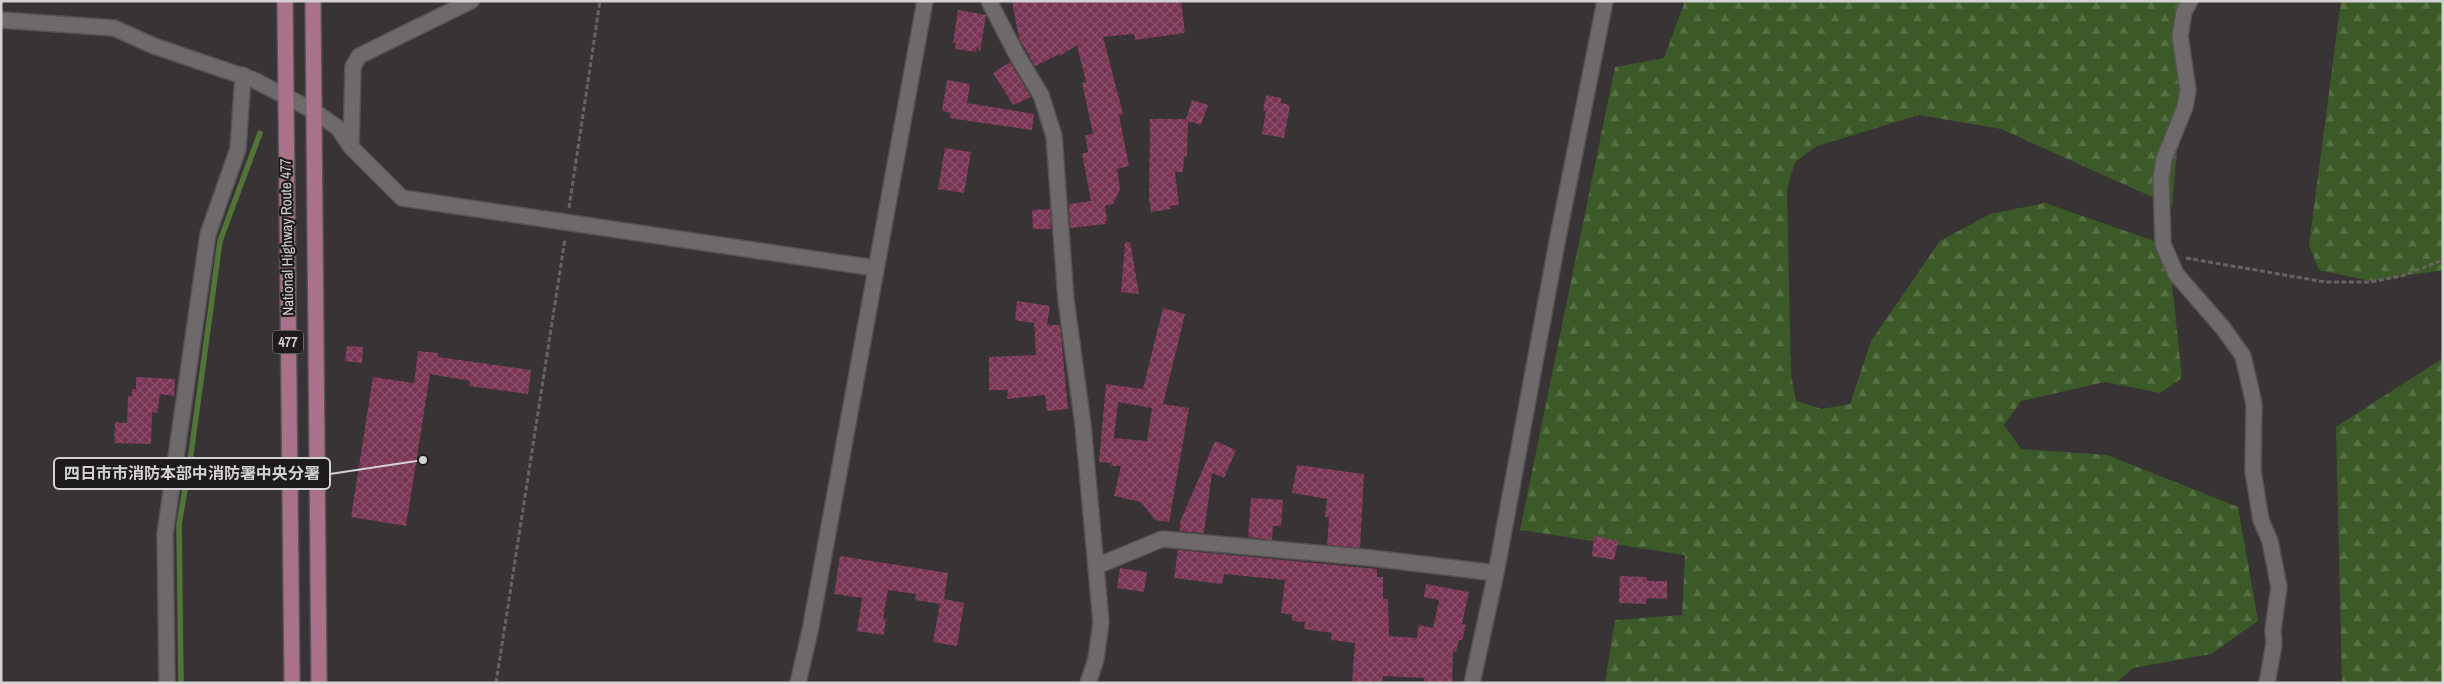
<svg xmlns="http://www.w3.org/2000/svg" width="2444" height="684" font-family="'Archivo Narrow','Noto Sans JP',sans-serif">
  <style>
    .forest { fill: url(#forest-firs) }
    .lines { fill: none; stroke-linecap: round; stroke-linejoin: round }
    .stream { stroke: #517536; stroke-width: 5.5 }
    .building { fill: url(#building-cross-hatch); fill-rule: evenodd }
    .minor-casing { stroke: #555253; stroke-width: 18 }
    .tertiary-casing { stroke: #555253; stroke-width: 18 }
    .trunk-casing { stroke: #555253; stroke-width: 18 }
    .path { stroke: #676365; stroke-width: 3; stroke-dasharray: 5 2.5; stroke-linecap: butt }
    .minor { stroke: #6e696b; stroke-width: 15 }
    .tertiary { stroke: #6e696b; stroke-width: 15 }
    .trunk { stroke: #aa728a; stroke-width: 15 }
    .labels { text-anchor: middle; stroke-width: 4.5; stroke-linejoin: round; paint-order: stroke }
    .shield { fill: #1e1b1c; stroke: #9d9a9b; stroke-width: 1 }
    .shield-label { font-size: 14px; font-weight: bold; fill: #d4d1d2 }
    .street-label { font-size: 15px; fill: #d4d1d2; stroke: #1e1b1c }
    .leader { fill: none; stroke: #d4d1d2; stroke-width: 2 }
    .callout-dot { fill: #d4d1d2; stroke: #1e1b1c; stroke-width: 2 }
    .callout { fill: #1e1b1c; stroke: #d4d1d2; stroke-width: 2 }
    .callout-label { font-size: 16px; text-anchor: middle; font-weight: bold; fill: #d4d1d2 }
  </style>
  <defs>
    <pattern id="forest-firs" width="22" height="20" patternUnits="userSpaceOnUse" patternTransform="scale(1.25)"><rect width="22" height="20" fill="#3c5a27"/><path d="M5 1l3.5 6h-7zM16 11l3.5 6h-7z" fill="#577145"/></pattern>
    <pattern id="building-cross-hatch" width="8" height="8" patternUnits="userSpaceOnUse" patternTransform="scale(1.25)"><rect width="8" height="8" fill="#793553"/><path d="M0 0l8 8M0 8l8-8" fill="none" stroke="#8b516b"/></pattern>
  </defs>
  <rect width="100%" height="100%" fill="#383335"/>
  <path class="forest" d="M1685,1h499l-1,82 -11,123 -171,-77 -82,-14 -102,31 -22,16 -8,27 4,185 5,27 26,8 28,-5 21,-63 69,-100 50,-27 55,-11 109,38 16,24 12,113 -22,15 -55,-11 -84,19 -17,24 17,24 86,6 131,52 20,114 -47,33 -78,14 -17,15h-511l10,-63 67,-5 3,-60 -165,-25 95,-463 49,-9z
    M2341,1h102v269l-73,11 -51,-11 -10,-25z
    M2443,358v325h-101l-6,-256z"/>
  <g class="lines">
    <path class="stream" d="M181,683l-2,-159 11,-63 30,-220 40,-108"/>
  </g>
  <path class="building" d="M1012,1h169l4,32 -50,7 -1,-6 -31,3 20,77 -4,1 10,51 -12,3 3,20 -7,15 -8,2 2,15h-2l1,3 -36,4 -1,-24 22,-3 -9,-47 6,-2 -3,-17 8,-1 -11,-51 4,-1 -9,-37 -17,11 -1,-2 -24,12 -16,-28z
    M958,10l28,5 -6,37 -3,-6 -1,6 -21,-3 1,-6h-3z
    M1010,62l21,35 -18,8 -20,-32z
    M947,80l23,4 -3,19 67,11 -2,16 -83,-12 2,-5 -9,-2z
    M1266,95l15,3v5l9,2 -6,33 -22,-4 4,-23h-3z
    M1192,100l16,5 -7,20 -13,-4 -1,35h-3l-1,16h-8l4,33 -9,1 1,3 -20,3 -2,-14 1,-79h36z
    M945,148l26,4 -7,41 -26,-4z
    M1050,209l1,20h-18l-1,-19z
    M1130,242l9,52 -18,-2 4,-49z
    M1017,301l33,5 -3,19h13l8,84 -21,2 -2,-16 -38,4 1,-9h-19v-33l47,-2 -2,-32 -19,-3z
    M1163,308l22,6 -22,90 26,4 -20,114 -14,-2 -14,-18 -27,-6 7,-30h-10l1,-5 -2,2 -11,-1 7,-78 37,5zM1118,402l34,6 -5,33 -33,-3z
    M347,346l16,1 -1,16 -17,-2z
    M418,351l20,2v4l93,13 -3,24 -59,-8 1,-5 -40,-7 -24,152 -55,-9 22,-140 41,6z
    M136,377l39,2 -1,17 -14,-2 -3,19 -5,-1 -1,32 -37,-1 1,-21 12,1 1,-27h4v-7h4z
    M1215,441l21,9 -12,28 -12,-5 -8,60 -24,-2v-9z
    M1297,465l67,9 -4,74 -33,-3 2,-28h-4l2,-18 -35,-6z
    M1251,498l32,2 -2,26h-8l-1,14 -24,-3z
    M1594,536l24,5 -4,19 -22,-4z
    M1178,550l199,19v8h6v22h5l1,37 28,2 2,-13 14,3 6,-28 -15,-3 2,-13 43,8 -7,32 4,1 -4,15h-3l-3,12 -3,-1 -1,32h-28v-5l-41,-2 -1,7h-30l3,-40 -24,-3 1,-7 -28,-4 1,-7 -13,-1v-6l-11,-2 4,-33 -61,-6 -2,10 -48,-6z
    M840,556l108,17 -4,26 20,4 -7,43 -24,-4 7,-38 -25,-4 1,-6 -28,-4 -5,29h3l-2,16 -27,-4 5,-33 -28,-4z
    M1120,568l27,4 -3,20 -27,-4z
    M1620,576l27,1v4h20v18l-20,-1 -1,6 -27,-1z"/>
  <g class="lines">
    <g class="minor-casing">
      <path id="minor" d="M989,1l29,56 23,38 13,41 12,164 17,125 18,197 -5,37 -8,24
        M2190,1l-6,11 -4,24 8,54 -3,17 -21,52 -3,19 2,66 13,30 47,54 20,28 11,48 -1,67 8,49 9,21 9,46 -6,43 1,14 -7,39
        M1,20l113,8 40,18 100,34 60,31 24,17 13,19 51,51 473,70
        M351,147l2,-80 6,-11 112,-55
        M1097,566l65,-27 209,19 125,15
        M167,683l-2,-149 43,-300 30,-85 5,-74
        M1472,683l24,-110 62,-336 47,-236"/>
    </g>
    <g class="tertiary-casing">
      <path id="tertiary" d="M798,683l12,-52 115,-630"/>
    </g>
    <g class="trunk-casing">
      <path id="trunk" d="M285,1l7,682
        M313,1l6,682"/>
    </g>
    <path class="path" d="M569,208l31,-207
      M2186,258l139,24h45l32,-6 41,-16
      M496,683l69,-444"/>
    <use href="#minor" class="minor"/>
    <use href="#tertiary" class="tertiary"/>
    <use href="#trunk" class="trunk"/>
  </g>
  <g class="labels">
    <rect class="shield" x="273" y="330.5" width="30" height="23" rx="4"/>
    <g class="shield-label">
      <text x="288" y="347">477</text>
    </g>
    <g class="street-label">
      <text transform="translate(287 237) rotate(-91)" y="5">National Highway Route 477</text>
    </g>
  </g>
  <path class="leader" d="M423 460L330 474"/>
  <circle class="callout-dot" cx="423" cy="460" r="5"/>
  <rect class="callout" x="54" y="458" width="276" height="31" rx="5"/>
  <g class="callout-label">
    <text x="192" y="479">四日市市消防本部中消防署中央分署</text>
  </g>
  <rect width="2444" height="684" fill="none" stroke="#d4d1d2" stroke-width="5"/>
</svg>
